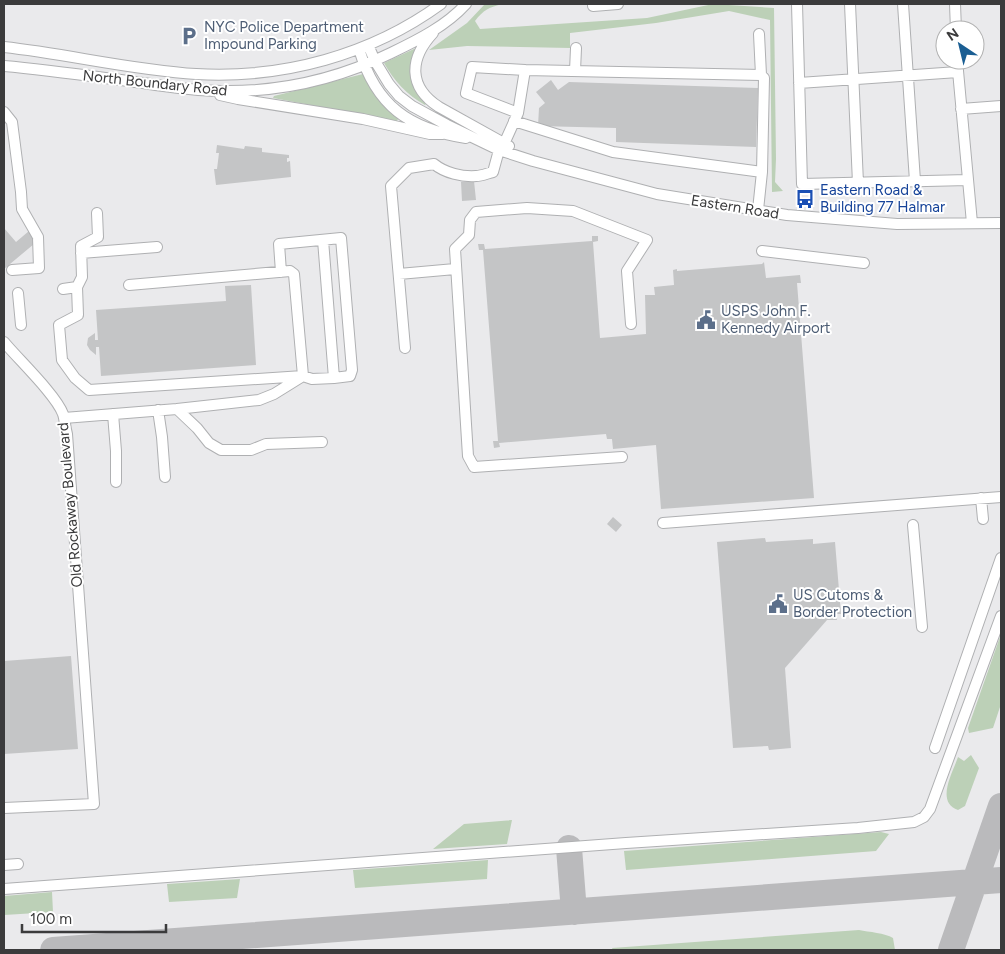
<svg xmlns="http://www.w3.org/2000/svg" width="1005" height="954" font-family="Figtree,sans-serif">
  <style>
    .green { fill: #bcd0b7 }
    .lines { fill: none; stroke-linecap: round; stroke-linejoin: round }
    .taxiway { stroke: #bababc; stroke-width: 26 }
    .building { fill: #c4c5c6 }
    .minor-casing { stroke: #afb0b2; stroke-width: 12 }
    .minor { stroke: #fff; stroke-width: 10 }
    .labels { text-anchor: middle; stroke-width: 4; stroke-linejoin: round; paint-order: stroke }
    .service-label { font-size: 15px; fill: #4e5e75; stroke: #fff; text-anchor: start }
    .street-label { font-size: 15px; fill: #3b3b3c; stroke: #fff }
    .transit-label { font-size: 15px; fill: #164399; stroke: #fff; text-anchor: start }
  </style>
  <rect width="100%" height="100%" fill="#eaeaec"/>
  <path class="green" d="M485,4h17c-12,3 -19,6 -27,17l5,8 167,-11 66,-14 61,4 2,151 -1,23 8,9 -11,1 -2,-172 -41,-9 -73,12 -86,10v15l-103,-2 -38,4 38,-27z
    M416,48c-9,23 -7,37 11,55l-2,2c-18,-10 -31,-24 -41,-42z
    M363,74c9,18 20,31 35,45l-1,2 -124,-23 1,-2z
    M1001,634v70l-8,24 -24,5 -1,-5z
    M971,755l8,13 -14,38 -7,4c-23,-8 -5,-38 0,-53l6,4z
    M512,820l-5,24 -74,5 31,-25z
    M881,832l8,2 -13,17 -250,19 -2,-19z
    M488,860l-1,19 -132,9 -2,-18z
    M240,879l-3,19 -68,4 -2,-18z
    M52,892l1,20 -49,3v-19z
    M859,930c10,2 26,3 34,8l2,12h-282l-1,-2z"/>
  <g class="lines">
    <path class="taxiway" d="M569,848l5,64
      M53,950l948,-70
      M951,950l50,-144"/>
  </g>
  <path class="building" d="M551,80l7,10 11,-8 189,6 -2,59 -140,-5v-14l-78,-2 1,-18 6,-5 -9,-11z
    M217,145l27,4 1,-3 17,2v4l27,3v3h-2v4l3,-1 1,16 -75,8 -2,-16h3l2,-16h-3z
    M474,181l2,19 -14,1 -1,-19z
    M4,228l12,14 13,-11 5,6v7l-30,25z
    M592,236h6v5l-5,1 7,96 46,-4 -1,-39h10l-1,-8 20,-2 -1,-15 4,-1v2l85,-7 2,-2 2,16 34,-3 1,8h-4l17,215 -153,11 -5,-64 -43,4 -1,-10h-5l-1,-5 -107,9 1,4 -6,1 -1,-7h5l-15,-191h-4l-1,-6h6l1,5 107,-8z
    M251,285l5,80 -155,11 -2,-29h-3v8l-6,-5 -3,-5 1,-7 7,-5v7h3l-2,-30 130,-9 -1,-15z
    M613,517l9,8 -6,7 -9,-8z
    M765,538l1,4 47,-3v5l22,-2 6,72h-5l1,6h-10l-42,48 6,80 -22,2 -1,-4 -35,2 -16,-206z
    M71,656l7,93 -74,5v-93z"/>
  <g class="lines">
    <g class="minor-casing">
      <path id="minor" d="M593,4v2l25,-2
        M797,4l5,180 166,-4
        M850,4l8,179
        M903,4l12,177
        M955,4l1,26
        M433,33c-24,26 -25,54 6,74l70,39
        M759,34l2,41
        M368,45l7,16 14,23 10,12 13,10 35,19 52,25 34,11 124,33 130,21 110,9 104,-1
        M4,47c64,7 128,23 192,27 87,5 175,-19 245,-70
        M359,49c17,57 50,80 107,89
        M957,60l15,163
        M4,66c46,4 93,11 139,17 26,4 53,8 79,8 59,1 116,-12 169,-38 27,-13 55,-27 75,-49
        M575,71l1,-23
        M799,83l159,-11
        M220,95l18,4 125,20 67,15h13
        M961,109l40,-3
        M4,112l8,10 9,70 1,17 16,28 1,31 -27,2
        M518,113l-52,-20 6,-26 53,3
        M504,144l14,-31 7,-43 236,5 3,3 -2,94 -149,-20 -99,-31
        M758,210l4,-38
        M762,251l102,12
        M81,253l76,-6
        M281,272l-2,-28 62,-6 11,132 -2,6 -16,2
        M399,274l56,-5
        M129,285l161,-14 4,3 9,102 -29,18 -15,6 -82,9
        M77,287l5,-10 -1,-31 17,-9 -1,-24
        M63,289l14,-2 1,28 -19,10 3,35 13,18 14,12 214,-14 9,3 22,-1 -11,-138
        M18,293l3,32
        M4,342c14,17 52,53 59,72 2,6 2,13 4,20l27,370 -90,4
        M405,348l-14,-162 18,-18 25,-4c11,9 28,13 42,12 6,0 12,-3 17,-4l6,-22
        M158,410l4,27 3,40
        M113,414l3,37v31
        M64,418l113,-9 20,19 12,15 12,7h30l15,-6 56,-2
        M622,457l-148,10 -6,-11 -13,-207 14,-14 1,-15 6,-8 51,-4 46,3 74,29 -20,31 4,53
        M981,498l2,21
        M663,523l338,-26
        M913,525l9,102
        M935,748l66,-190
        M4,865l14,-1
        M4,889l622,-46 232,-15 56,-6 10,-5 6,-8 71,-193"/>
    </g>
    <use href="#minor" class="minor"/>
  </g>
  <defs>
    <g id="parking-bare" transform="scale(1.5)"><path d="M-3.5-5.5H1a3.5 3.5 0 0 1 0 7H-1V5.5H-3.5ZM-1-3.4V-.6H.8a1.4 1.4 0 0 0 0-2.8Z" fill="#5c6f8a" stroke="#fff" stroke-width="2.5" paint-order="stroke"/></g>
    <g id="bus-bare" transform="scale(1.5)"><path d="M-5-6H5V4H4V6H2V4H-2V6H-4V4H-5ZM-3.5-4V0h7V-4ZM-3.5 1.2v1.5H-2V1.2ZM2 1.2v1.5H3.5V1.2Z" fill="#1a4fb4" stroke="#fff" stroke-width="2.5" paint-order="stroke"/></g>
    <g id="civic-bare" transform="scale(1.5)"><path d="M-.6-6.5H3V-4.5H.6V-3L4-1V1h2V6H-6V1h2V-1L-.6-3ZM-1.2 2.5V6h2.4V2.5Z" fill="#5c6f8a" stroke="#fff" stroke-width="2.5" paint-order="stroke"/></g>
  </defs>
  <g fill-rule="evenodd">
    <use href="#parking-bare" x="189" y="36"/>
    <use href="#bus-bare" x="805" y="199"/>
    <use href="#civic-bare" x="706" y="320"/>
    <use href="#civic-bare" x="778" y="604"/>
  </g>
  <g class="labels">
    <g class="service-label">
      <text x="204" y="32">NYC Police Department<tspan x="204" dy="17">Impound Parking</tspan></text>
      <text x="721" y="316">USPS John F.<tspan x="721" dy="17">Kennedy Airport</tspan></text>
      <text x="793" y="600">US Cutoms &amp;<tspan x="793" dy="17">Border Protection</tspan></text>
    </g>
    <g class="street-label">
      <text transform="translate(155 83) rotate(6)" y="5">North Boundary Road</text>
      <text transform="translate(735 207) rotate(9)" y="5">Eastern Road</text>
      <text transform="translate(70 505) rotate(-95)" y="5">Old Rockaway Boulevard</text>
    </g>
    <g class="transit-label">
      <text x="820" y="195">Eastern Road &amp;<tspan x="820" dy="17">Building 77 Halmar</tspan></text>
    </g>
  </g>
  <rect width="1005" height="954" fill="none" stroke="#3b3b3c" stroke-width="10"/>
  <g transform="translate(960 45) rotate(325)"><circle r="24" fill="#ffffff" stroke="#b1b1b1"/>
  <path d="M0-4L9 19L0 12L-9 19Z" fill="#1a5e93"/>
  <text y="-8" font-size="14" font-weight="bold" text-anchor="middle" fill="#3b3b3c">N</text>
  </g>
  <path d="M22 924v8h144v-8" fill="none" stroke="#3b3b3c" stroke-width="2.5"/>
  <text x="30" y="924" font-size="15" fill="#3b3b3c" stroke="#ffffff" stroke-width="4" paint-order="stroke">100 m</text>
</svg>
